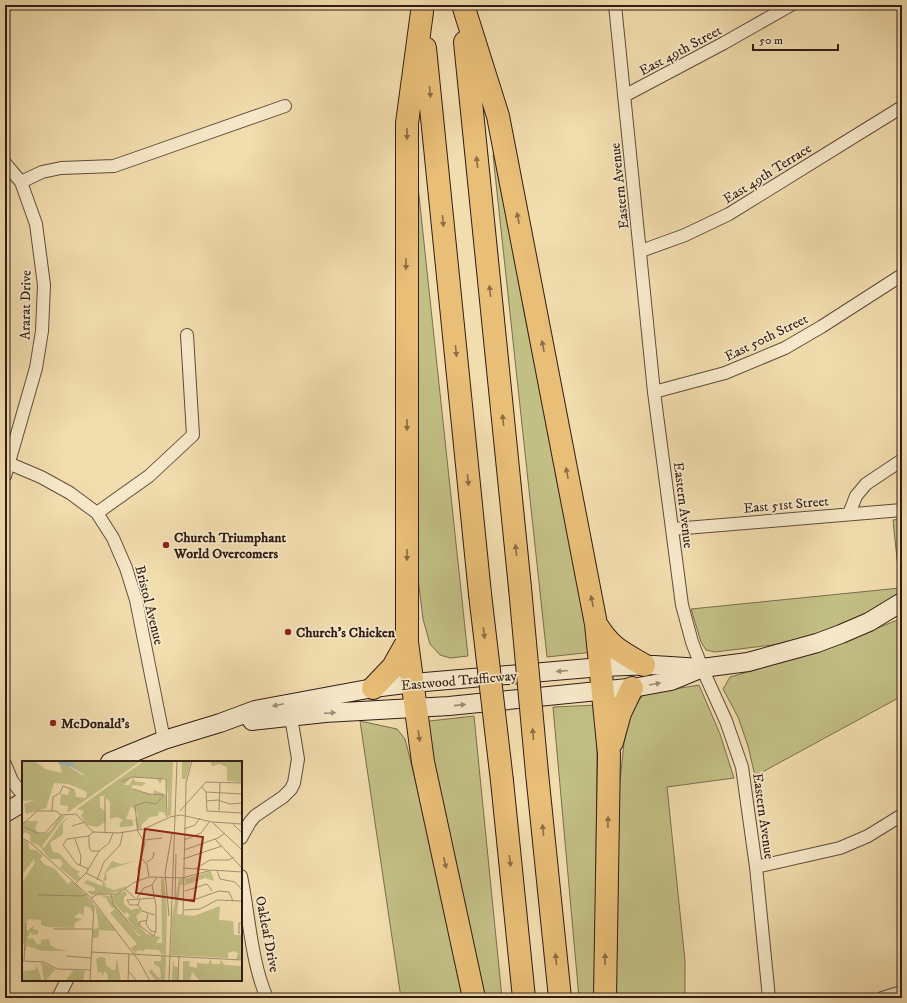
<svg xmlns="http://www.w3.org/2000/svg" width="907" height="1003" font-family="'IM FELL DW Pica',serif">
  <style>
    .green { fill: #c2bf85; stroke: #796e4d }
    .lines { fill: none; stroke-linecap: round; stroke-linejoin: round }
    .street-casing { stroke: #604c3b; stroke-width: 14 }
    .secondary-casing { stroke: #301c15; stroke-width: 20 }
    .highway-casing { stroke: #301c15; stroke-width: 24 }
    .street { stroke: #f7e9ca; stroke-width: 12 }
    .secondary { stroke: #f7e9ca; stroke-width: 18 }
    .highway { stroke: #e9be77; stroke-width: 22 }
    .highway-bridge-casing { stroke: #301c15; stroke-width: 24; stroke-linecap: butt }
    .highway-bridge { stroke: #e9be77; stroke-width: 22 }
    .oneway { fill: #8c6d46 }
    .oneway2 { fill: #9d8d79 }
    .poi-dot { fill: #8f2418; stroke: #f7e9ca; stroke-width: 1.5 }
    .labels { text-anchor: middle; stroke-width: 3.5; stroke-linejoin: round; paint-order: stroke }
    .street-label { font-size: 14px; fill: #301c15; stroke: #f7e9ca }
    .poi-label { font-size: 14px; font-weight: bold; fill: #301c15; stroke: #f7e9ca; text-anchor: start }
    .inset-road { fill: none; stroke: #a49071; stroke-width: 1 }
    .view { fill: #8f2418; fill-opacity: 0.15; stroke: #8f2418; stroke-width: 2 }
    .inset-edge { fill: none; stroke: #301c15; stroke-width: 2 }
  </style>
  <rect width="100%" height="100%" fill="#f2ddae"/>
  <filter id="stains"><feTurbulence type="fractalNoise" baseFrequency=".005" numOctaves="4"/><feColorMatrix values="0 0 0 0 .2 0 0 0 0 .09 0 0 0 0 .02 0 0 0 .5 -.17"/></filter>
  <radialGradient id="worn" r=".72"><stop offset=".6" stop-color="#630" stop-opacity="0"/><stop offset="1" stop-color="#630" stop-opacity=".3"/></radialGradient>
  <path class="green" d="M493,155h4l27,156 69,341 -46,5z
    M417,177l51,479 -18,2 -10,-3 -10,-11 -7,-25 -8,-65z
    M902,519v77l-32,20 -54,19 -44,10 -57,7 -9,-2 -5,-8 -10,-33 209,-21 -7,-68z
    M902,617v79l-147,80 -7,-30 -10,-29 -15,-28 7,-12 85,-24 80,-32z
    M699,685l21,49 14,44 -67,9 18,174v37h-69l3,-208 5,-47 9,-38 12,-11z
    M598,705l-1,48 -2,245h-16l-26,-291z
    M474,716l28,282h-21l-60,-276z
    M360,721l37,8 8,10 42,165 20,94h-66z"/>
  <g class="lines">
    <g class="street-casing">
      <path id="street" d="M615,5l39,387 28,213 10,37 10,26 24,53 16,46 14,100 13,131
        M624,96l100,-53 67,-38
        M5,163l16,19 15,42 8,61 -2,46 -6,37 -31,108
        M21,182l21,-10 19,-4 53,-2 171,-60
        M641,251l44,-16 44,-21 173,-107
        M654,392l71,-19 60,-25 36,-21 81,-52
        M8,463l33,14 29,16 27,20 16,25 13,30 10,32 28,140
        M97,513l52,-37 44,-41 -6,-100
        M849,514l7,-18 10,-12 36,-24
        M673,529l229,-19
        M5,764l7,17 11,14
        M241,838l9,-16 5,-6 28,-19 8,-8 3,-6 4,-24 -7,-42
        M756,867l84,-19 28,-12 34,-21
        M241,876c8,38 10,86 26,122
        M58,998l9,-18
        M882,998l20,-6"/>
    </g>
    <g class="secondary-casing">
      <path id="secondary" d="M252,721l73,-8 124,-7 189,-19 33,-6 29,-12
        M110,762l54,-22 56,-17 35,-13 118,-22 40,-5 188,-16 53,-2 48,3 46,-6 69,-19 24,-9 28,-12 33,-20
        M5,813l18,-11"/>
    </g>
    <g class="highway-casing">
      <path id="highway" d="M463,5l35,111 98,508 13,130 -4,244
        M422,12l-15,111v519l16,120 51,236
        M465,42l55,546
        M425,48l55,546
        M596,624c15,24 25,28 48,41
        M373,688l20,-21 14,-25
        M612,742l8,-29 12,-25
        M537,773l23,225
        M502,781l22,217"/>
    </g>
    <use href="#street" class="street"/>
    <use href="#secondary" class="secondary"/>
    <use href="#highway" class="highway"/>
    <g class="highway-bridge-casing">
      <path id="highway-bridge" d="M520,588l17,185
        M480,594l22,187"/>
    </g>
    <use href="#highway-bridge" class="highway-bridge"/>
  </g>
  <defs><path id="oneway-solid" d="M-6-.8H1V-3.2L6.5 0L1 3.2V.8H-6Z"/></defs>
  <g class="oneway">
    <use href="#oneway-solid" transform="translate(430 92) rotate(84)"/>
    <use href="#oneway-solid" transform="translate(407 134) rotate(90)"/>
    <use href="#oneway-solid" transform="translate(477 162) rotate(-96)"/>
    <use href="#oneway-solid" transform="translate(518 218) rotate(-101)"/>
    <use href="#oneway-solid" transform="translate(443 221) rotate(84)"/>
    <use href="#oneway-solid" transform="translate(406 264) rotate(90)"/>
    <use href="#oneway-solid" transform="translate(490 291) rotate(-96)"/>
    <use href="#oneway-solid" transform="translate(543 346) rotate(-101)"/>
    <use href="#oneway-solid" transform="translate(456 351) rotate(84)"/>
    <use href="#oneway-solid" transform="translate(503 420) rotate(-96)"/>
    <use href="#oneway-solid" transform="translate(407 425) rotate(90)"/>
    <use href="#oneway-solid" transform="translate(567 473) rotate(-101)"/>
    <use href="#oneway-solid" transform="translate(468 480) rotate(84)"/>
    <use href="#oneway-solid" transform="translate(516 550) rotate(-96)"/>
    <use href="#oneway-solid" transform="translate(407 555) rotate(90)"/>
    <use href="#oneway-solid" transform="translate(592 601) rotate(-101)"/>
    <use href="#oneway-solid" transform="translate(484 633) rotate(83)"/>
    <use href="#oneway-solid" transform="translate(533 734) rotate(-95)"/>
    <use href="#oneway-solid" transform="translate(419 736) rotate(82)"/>
    <use href="#oneway-solid" transform="translate(608 822) rotate(-89)"/>
    <use href="#oneway-solid" transform="translate(543 830) rotate(-96)"/>
    <use href="#oneway-solid" transform="translate(510 861) rotate(84)"/>
    <use href="#oneway-solid" transform="translate(445 863) rotate(78)"/>
    <use href="#oneway-solid" transform="translate(556 959) rotate(-96)"/>
    <use href="#oneway-solid" transform="translate(605 959) rotate(-89)"/>
  </g>
  <g class="oneway2">
    <use href="#oneway-solid" transform="translate(562 671) rotate(175)"/>
    <use href="#oneway-solid" transform="translate(655 684) rotate(-10)"/>
    <use href="#oneway-solid" transform="translate(278 705) rotate(168)"/>
    <use href="#oneway-solid" transform="translate(460 705) rotate(-6)"/>
    <use href="#oneway-solid" transform="translate(330 713) rotate(-4)"/>
  </g>
  <g class="poi-dot">
    <circle cx="166" cy="545" r="4"/>
    <circle cx="288" cy="632" r="4"/>
    <circle cx="53" cy="723" r="4"/>
  </g>
  <g class="labels">
    <g class="street-label">
      <text transform="translate(680 50) rotate(-28)" y="5">East 49th Street</text>
      <text transform="translate(767 173) rotate(-32)" y="5">East 49th Terrace</text>
      <text transform="translate(619 186) rotate(-96)" y="5">Eastern Avenue</text>
      <text transform="translate(25 305) rotate(-89)" y="5">Ararat Drive</text>
      <text transform="translate(766 337) rotate(-26)" y="5">East 50th Street</text>
      <text transform="translate(786 504) rotate(-5)" y="5">East 51st Street</text>
      <text transform="translate(684 505) rotate(83)" y="5">Eastern Avenue</text>
      <text transform="translate(150 605) rotate(76)" y="5">Bristol Avenue</text>
      <text transform="translate(459 680) rotate(-5)" y="5">Eastwood Trafficway</text>
      <text transform="translate(764 816) rotate(82)" y="5">Eastern Avenue</text>
      <text transform="translate(268 934) rotate(79)" y="5">Oakleaf Drive</text>
    </g>
    <g class="poi-label">
      <text x="174" y="542">Church Triumphant<tspan x="174" dy="16">World Overcomers</tspan></text>
      <text x="296" y="637">Church's Chicken</text>
      <text x="61" y="728">McDonald's</text>
    </g>
  </g>
  <g transform="translate(22 761)">
    <rect width="220" height="220" fill="#f2ddae"/>
    <path d="M0,0h16l-2,1 9,7 17,4 -2,-8 8,1 14,9h3l-13,-10 1,-3 -15,-1h83l-74,52 1,-7 -8,-1 1,-11 7,1 2,-7 5,3 1,6 10,1 1,-6 -19,-8 -14,-1 -8,25 -20,6 -2,-10 11,-4 -12,1 -1,9zM122,0h29l-2,54 -3,1v-21l-2,-17h-3l-3,6 -3,-5 -25,-2 -8,8h5l4,-7 2,3 11,2 -4,3 -10,-1v4l21,6 1,-5 13,5 -1,21 -3,-4h-4l-1,4 -8,1 -8,7 -1,5h-4l-2,-10 3,-2v-3l-7,-8 -5,13 7,1v6l-12,1 -2,-3 4,-4 -6,-3 -7,2v-17l-6,-6h-4v11l5,5v10l-8,5 -10,-2 -6,-9 3,-5 -7,-2zM160,0h9l-5,18h-4zM187,0h33v21l-15,-1v-14l-8,-3 -6,2zM44,54l-24,31 2,2 18,-26 9,-7 -8,8v11l-13,9 3,9 6,1 13,14 8,5 -3,2 4,4 -5,3 -16,-13 3,-4 -3,-5h-10l-11,-14 -8,-3 -1,-7 -5,-3 -3,5v-16h16l-3,8 5,5h5l6,-4 8,-13zM0,78l6,3 2,8h6l7,6 -3,3 5,6 9,3 14,16 4,-3 21,21v11l-4,-6 -5,-1v9l-5,-2 -5,4 8,2 -7,4 -1,5 -26,-1 -7,-2v-5l-12,-1 -3,3 1,9 8,-6 -2,4 5,1v4l-5,1 -2,-3 -4,6 7,1 3,6 4,-2v-3l8,-1 1,6 7,4 11,2h-26l-15,-5 -2,6v-8l-3,-1v-60l13,-20 -1,-4 -12,16zM90,100l9,3 15,-3 -26,8 -4,4 1,7 -3,1 2,6 8,3 13,-4 -8,6 -27,3 -5,-4h8v-3l-11,-5 3,-3 15,6 3,-14zM189,110l3,10 -9,-3 -19,7 -1,-6zM139,117l3,1 3,32 -1,44 -5,-1 -2,-4 -14,-1 -1,2 -7,-1 -1,4 -5,-6 6,-4 -27,-31 5,-4 -4,-2 -5,-9 -7,-3 11,1 2,5 27,36 1,-3 -13,-16 3,-2 -3,-4 -3,2 -10,-11 -3,-7 14,-5 2,4 -3,2v7l7,6 8,-2 2,4 -5,4 4,11 7,7 13,3 -4,6h6zM157,118h4l2,6h-5l-3,29 17,2 26,-10 -1,14 14,1 1,14h8v24h-6l2,-6 -4,-2 -6,2v5l-57,-3 1,-38zM73,144l21,26 -17,-1 -1,8h-5v-8l6,-3zM139,195h5l-1,25h-9l-7,-9 2,-3 8,9 2,-1 -1,-9 -6,-4v-3h7zM79,196l4,1 1,7 6,5h3l2,-11 4,22h-13l-1,-8 -3,-1 -1,4 -2,-4 -3,1 -2,-14zM151,196l1,9 4,1v14h-6zM189,198l1,5h8v-4l5,5 17,1v15h-42l-8,-9 -2,9h-7v-20h7l-1,5 8,2v-5l11,1zM19,201l14,7 -9,12h-2zM15,205l5,15h-20v-10l13,-1zM52,209l11,1 -2,10h-18z" fill="#c2bf85"/>
    <path d="M36,1h17l-2,3 12,10 -13,-8 -12,-2z" fill="#a0b9b5"/>
    <path class="inset-road" d="M99,21l11,-5 34,2 1,38M180,26l4,5 1,19 35,2M111,28l16,5 15,1M184,31l36,2M83,36v36M184,40l12,-1 12,4 12,-1M30,50l1,-14 7,-4 3,-7 11,4M158,50l26,-29 36,1M197,50l1,-29M191,61l29,2M211,63l9,9M0,64l15,-14h19l5,4M0,65l15,7h8l16,-18 15,-1 17,18 25,1 26,-4 26,-12 11,-2 31,7 30,28M50,65l13,-4M162,68l11,-4 5,-7M71,71l-4,4v10l2,5h8M67,75l-22,3 -4,6 14,19 12,5M0,77l9,5 60,55 48,63 11,20M53,78l6,17 -1,10M193,78l27,29M123,79l17,-2M162,79l17,-7 9,-12M162,89l34,-12 7,-5M119,97l6,6 2,13M161,98l39,-13M125,101l6,-4 1,-6M161,107l26,2M173,108l15,-9h19l5,-3M195,109l3,9 15,3 7,8M64,112l16,8M160,117l30,-8 30,2M75,119l7,-18 16,-17 3,-13M117,119l-1,-11 7,-26 -7,-11 -3,-26 11,-4 10,2 8,-9M54,122l10,-10 13,-22 10,-8 4,-10M103,128l10,9M163,130l22,-7 5,7M89,133l2,10 26,30M16,134l45,1 4,-2M69,137l7,-4h19l18,-12 14,-5 35,1M115,137l7,-10 8,-3M153,137l1,-44M118,138l-2,6 4,6 13,4M163,139l11,-1 23,-8 10,1 4,9M116,144h-8l-3,-5 27,-2M162,149l16,-1 17,-9 25,1M126,153l-2,10 5,7 5,1M161,154l3,-132 6,-22M147,155l-4,-43 7,-40M125,159l-8,2 1,4 14,10 2,-5v-25l-4,-21 5,-8M31,168h40M217,173v-11h3M69,191l151,8M44,195l25,2M0,200l22,1 13,7 33,1M2,200l2,-38M106,210l9,10M68,220l4,-76M106,220l1,-27M147,220l8,-220M156,220l1,-25"/>
    <path class="view" d="M123,68l58,8 -9,64 -58,-8z"/>
    <rect width="220" height="220" class="inset-edge"/>
  </g>
  <rect width="907" height="1003" fill="none" stroke="#f2ddae" stroke-width="20"/>
  <rect x="6" y="6" width="895" height="991" fill="none" stroke="#301c15" stroke-width="2"/>
  <rect x="10" y="10" width="887" height="983" fill="none" stroke="#301c15"/>
  <path d="M753 44v6h85v-6" fill="none" stroke="#301c15" stroke-width="2"/>
  <text x="759" y="44" font-size="12" fill="#301c15" stroke="#f7e9ca" stroke-width="3" paint-order="stroke">50 m</text>
  <rect width="100%" height="100%" filter="url(#stains)"/>
  <rect width="100%" height="100%" fill="url(#worn)"/>
</svg>
